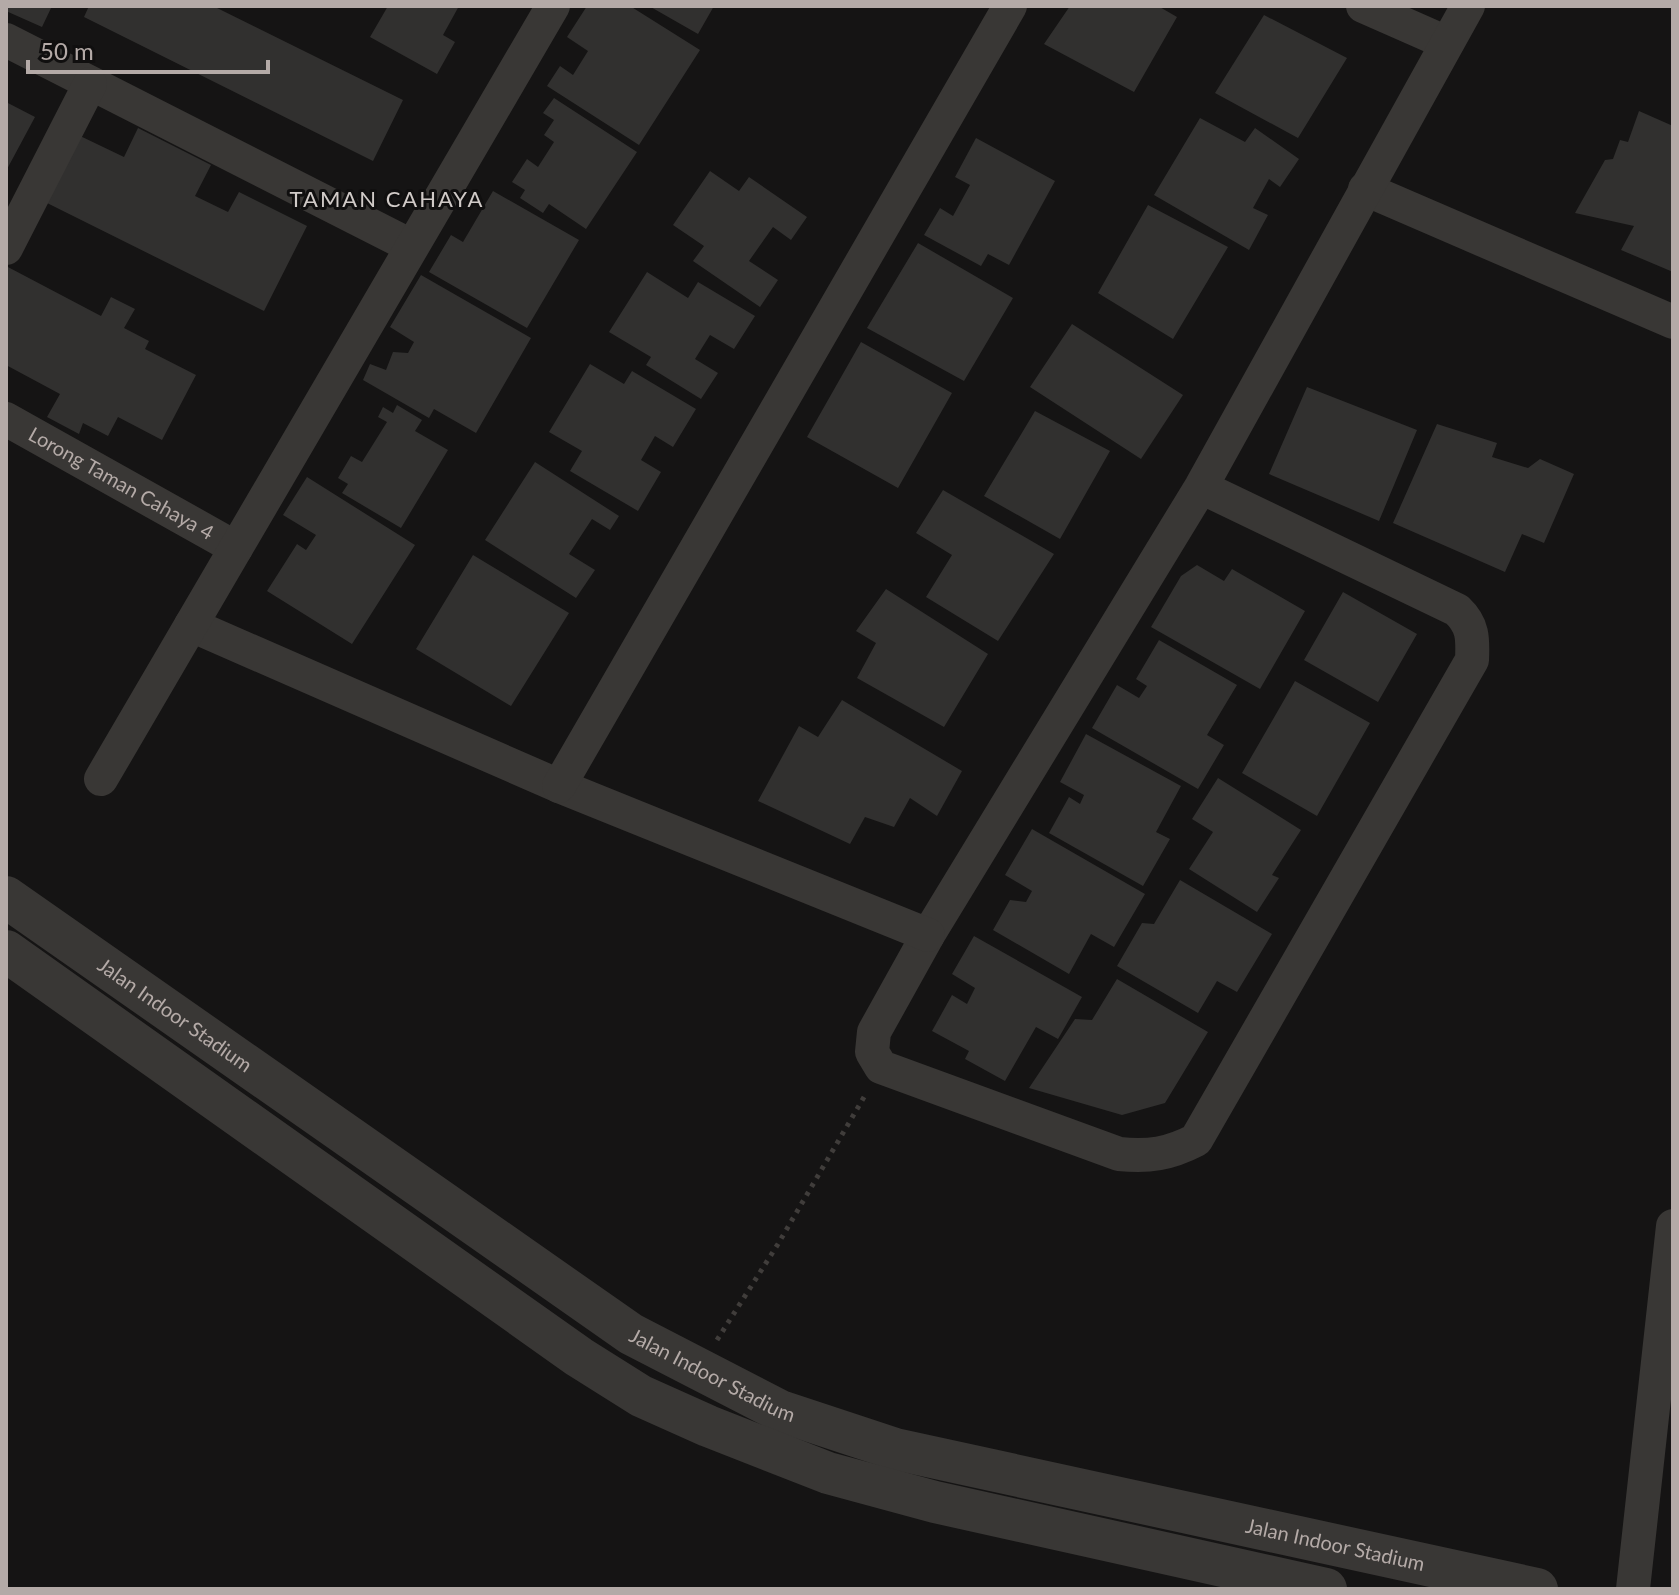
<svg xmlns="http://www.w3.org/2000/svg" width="1679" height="1595" font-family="Lato,sans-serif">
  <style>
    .building { fill: #31302f }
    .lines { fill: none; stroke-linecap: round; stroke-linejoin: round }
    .path { stroke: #403d3b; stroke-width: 5; stroke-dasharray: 4 6; stroke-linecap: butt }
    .minor { stroke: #393735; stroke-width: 34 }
    .tertiary { stroke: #393735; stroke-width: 42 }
    .labels { text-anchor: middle; stroke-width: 6; stroke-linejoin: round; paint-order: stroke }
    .street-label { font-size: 20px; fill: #b4aaa7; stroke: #100f0f }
    .neighbourhood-label { font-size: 22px; letter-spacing: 2px; fill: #d0cac7; stroke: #100f0f }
  </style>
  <rect width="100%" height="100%" fill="#151414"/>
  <path class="building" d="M6,6h46l-10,21 -36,-16z
    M89,6h124l190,94 -30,61 -289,-144z
    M388,6h71l-16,29 12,7 -18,32 -67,-37z
    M587,6h43l70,44 -61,95 -92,-59 13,-20 13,9 15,-24 -21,-14z
    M649,6h65l-16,28z
    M1070,6h88l19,11 -43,75 -90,-48z
    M1264,15l83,43 -49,80 -83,-45z
    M554,98l83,54 -51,77 -37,-25 -6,9 -23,-15 5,-8 -13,-8 15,-23 11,8 16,-25 -10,-7 10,-15 -11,-7z
    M6,102l29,15 -29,54z
    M1639,111l34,15v146l-52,-22 13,-24 -59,-13 30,-53 8,-1 7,-19 8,2z
    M1200,118l45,24 10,-14 44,31 -19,28 -11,-8 -16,29 15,7 -19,35 -95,-55z
    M138,128l73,37 -16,31 33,16 11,-20 68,34 -43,85 -221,-110 33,-67 48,23z
    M976,138l79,43 -46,84 -21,-11 -7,12 -57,-31 16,-27 13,8 17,-31 -15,-8z
    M710,171l29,20 10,-14 58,40 -16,23 -18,-13 -24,34 29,19 -18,27 -67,-46 11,-15 -31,-21z
    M493,191l86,49 -52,88 -98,-56 22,-37 12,7z
    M1148,205l80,42 -55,92 -75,-46z
    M918,243l95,55 -49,83 -97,-53z
    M6,266l95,50 10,-19 24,12 -11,19 25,13 -4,8 51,26 -34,65 -44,-23 -10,19 -25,-13 -4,11 -32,-17 13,-23 -54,-29z
    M647,272l41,26 10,-16 57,34 -21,33 -24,-14 -15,24 23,14 -17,26 -55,-34 5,-8 -42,-25z
    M421,275l110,63 -55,95 -42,-24 -5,9 -66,-38 7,-16 16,6 7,-18 15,1 6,-11 -24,-15z
    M1072,324l111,71 -42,64 -111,-72z
    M861,342l91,51 -54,95 -91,-51z
    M590,364l34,20 8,-13 64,38 -23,38 -18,-11 -14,24 20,12 -23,39 -68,-40 12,-20 -33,-19z
    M1307,387l110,43 -38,91 -110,-47z
    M397,405l25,15 -7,11 33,19 -47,78 -59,-35 6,-9 -10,-6 13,-22 11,6 25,-40 -9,-5 5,-10 10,6z
    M1035,411l75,40 -50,88 -76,-43z
    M1437,424l60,19 -5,14 36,11 12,-9 34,15 -30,69 -22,-9 -17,38 -112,-49z
    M535,462l84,54 -9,14 -18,-11 -23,35 26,16 -19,28 -91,-58z
    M307,477l108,68 -63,99 -85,-53 30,-47 9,6 10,-15 -33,-20z
    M943,490l111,64 -56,87 -72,-44 26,-42 -36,-22z
    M473,555l96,58 -58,93 -95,-57z
    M1197,565l27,16 8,-12 73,42 -45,78 -109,-62 30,-51z
    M886,589l102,65 -44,73 -87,-49 19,-35 -20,-12z
    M1343,592l74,42 -39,68 -74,-42z
    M1159,640l78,45 -30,50 17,10 -26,44 -106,-61 25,-43 22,13 8,-12 -11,-7z
    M1295,681l75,42 -53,93 -75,-43z
    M842,700l120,71 -25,45 -27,-18 -16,29 -29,-10 -15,27 -92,-43 41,-75 19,11z
    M1086,734l95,52 -25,46 14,7 -27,47 -94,-53 20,-36 11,7 4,-9 -24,-13z
    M1218,778l83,52 -29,45 7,3 -22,34 -68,-43 24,-37 -21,-13z
    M1032,829l113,65 -31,53 -23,-13 -22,40 -76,-44 17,-30 16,2 6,-11 -27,-16z
    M1180,880l92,54 -35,58 -20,-11 -19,32 -81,-47 25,-43 12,1z
    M974,936l108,61 -24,42 -22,-12 -31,54 -40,-22 4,-8 -37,-20 20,-36 15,9 8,-16 -23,-14z
    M1117,979l91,53 -43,71 -43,12 -93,-27 46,-69 17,1z"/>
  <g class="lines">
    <path class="path" d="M717,1340l61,-96 89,-152"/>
    <g class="minor">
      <path d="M1363,6l84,37"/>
      <path d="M6,40l405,206"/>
      <path d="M1365,189l308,133"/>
      <path d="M6,248l84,-164"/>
      <path id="s1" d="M6,419l230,129"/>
      <path d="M1201,487l256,123c16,15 16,28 15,50l-276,480c-27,14 -47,17 -77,14l-238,-87 -9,-15 2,-20 54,-97 273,-448 267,-481"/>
      <path d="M191,625l368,161 369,149"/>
      <path d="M101,779l452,-773"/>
      <path d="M559,786l451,-780"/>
      <path d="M1633,1589l40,-363"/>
    </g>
    <g class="tertiary">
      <path id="s2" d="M6,897l625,437 149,77 115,38 642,140"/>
      <path d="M6,951l573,406 62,39 67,30 120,47 107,29 391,87"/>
    </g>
  </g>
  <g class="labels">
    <g class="street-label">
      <text dy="7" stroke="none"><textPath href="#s1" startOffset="132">Lorong Taman Cahaya 4</textPath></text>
      <text dy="7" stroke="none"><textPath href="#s2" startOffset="206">Jalan Indoor Stadium</textPath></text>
      <text dy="7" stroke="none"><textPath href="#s2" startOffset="854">Jalan Indoor Stadium</textPath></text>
      <text dy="7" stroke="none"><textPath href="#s2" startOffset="1502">Jalan Indoor Stadium</textPath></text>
    </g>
    <g class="neighbourhood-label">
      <text x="387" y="207">TAMAN CAHAYA</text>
    </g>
  </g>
  <rect width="1679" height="1595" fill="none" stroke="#b4aaa7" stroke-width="16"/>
  <path d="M28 60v12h240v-12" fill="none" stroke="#b4aaa7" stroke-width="4"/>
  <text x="40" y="60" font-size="24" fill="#b4aaa7" stroke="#100f0f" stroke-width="6" paint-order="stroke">50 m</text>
</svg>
